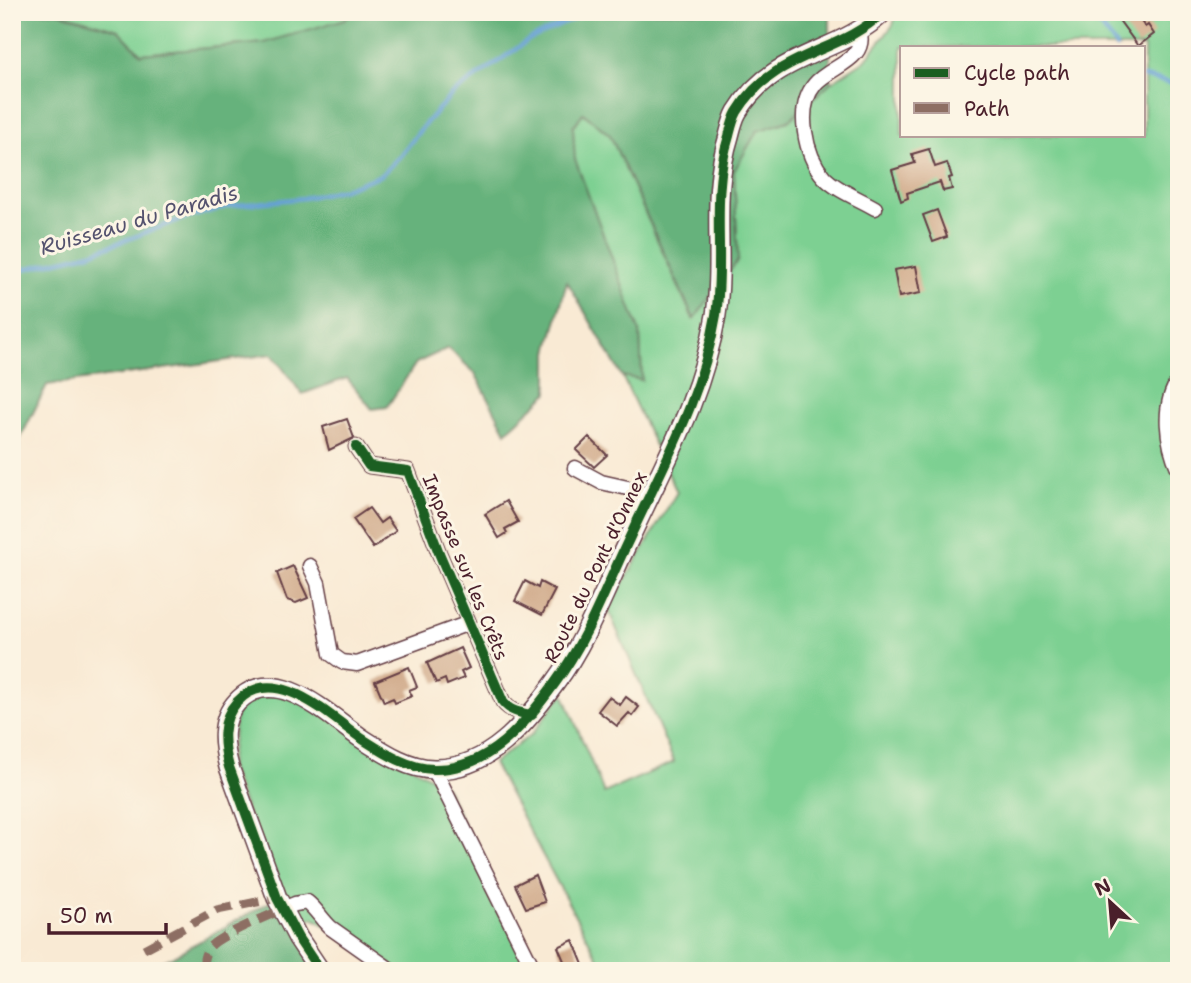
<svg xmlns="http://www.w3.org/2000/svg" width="1191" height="983" font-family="'Shantell Sans',sans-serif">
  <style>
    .green { fill: #7dd092; stroke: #64785e; stroke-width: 2; fill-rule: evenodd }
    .forest { fill: #66b27c; stroke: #586854; stroke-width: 2 }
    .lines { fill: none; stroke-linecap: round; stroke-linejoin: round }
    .stream { stroke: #629fd3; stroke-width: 4.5 }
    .building { fill: #cea685 }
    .street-casing { stroke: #643d44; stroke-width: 17 }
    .secondary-casing { stroke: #643d44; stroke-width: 22 }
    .street { stroke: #fff; stroke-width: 14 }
    .secondary { stroke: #fff; stroke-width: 19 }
    .quiet { stroke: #8d6e63; stroke-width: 9; stroke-dasharray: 18 9; stroke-linecap: butt }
    .cycleway-casing { stroke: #fcf5e5; stroke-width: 15 }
    .cycleway { stroke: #1b5e20; stroke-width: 10 }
    .labels { text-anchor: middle; stroke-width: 6; stroke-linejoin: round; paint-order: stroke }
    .street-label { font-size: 19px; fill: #4a1f2b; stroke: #fcf5e5 }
    .water-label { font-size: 21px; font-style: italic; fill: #54526e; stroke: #fcf5e5 }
  </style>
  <rect width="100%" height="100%" fill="#fcf5e5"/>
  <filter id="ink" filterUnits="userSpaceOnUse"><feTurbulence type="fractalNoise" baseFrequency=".0143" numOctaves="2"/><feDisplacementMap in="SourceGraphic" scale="14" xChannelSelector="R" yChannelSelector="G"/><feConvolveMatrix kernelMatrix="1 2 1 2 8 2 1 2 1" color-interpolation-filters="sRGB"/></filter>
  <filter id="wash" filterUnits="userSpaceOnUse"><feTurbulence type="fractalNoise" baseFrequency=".00686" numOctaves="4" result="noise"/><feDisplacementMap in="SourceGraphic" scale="28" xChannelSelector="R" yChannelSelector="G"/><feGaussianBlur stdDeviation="1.57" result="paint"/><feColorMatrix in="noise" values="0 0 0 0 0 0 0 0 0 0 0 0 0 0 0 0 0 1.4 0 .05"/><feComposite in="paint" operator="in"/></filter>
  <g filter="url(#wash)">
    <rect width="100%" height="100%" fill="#f9ead4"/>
    <path class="green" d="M56,12h294l-4,7 -82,24 -123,11 -23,-24z
      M897,12h282v959h-574l-112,-208 39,-29 31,-41 41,100 70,-31 -66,-153 69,-117 -55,-116 20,4 -2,-47 -66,-174 -1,-31 10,-15 27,22 83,184 45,-59 -4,-89 23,-40 31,-10 42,-38 35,-23 28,-35zM902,47h242v88h-242z
      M279,689l166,97 90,185h-134l-88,-53 -20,9 -64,-160 9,-66z"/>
    <path class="forest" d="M12,12h44l62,18 23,24 123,-11 81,-24 5,-7h480v71l-42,38 -31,10 -23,40 4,89 -44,59 -84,-184 -27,-22 -10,14 2,32 65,174 2,47 -20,-4 -55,-95 -19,71v41l-42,39 -31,-59 -27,-25 -32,15 -29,44 -15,2 -25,-31 -45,16 -30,-40 -225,31 -28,56 -7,80z
      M277,898l44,73h-189l34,-11z"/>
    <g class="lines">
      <path class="stream" d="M1072,12c23,8 32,14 44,35
        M1144,77l35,8
        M12,272l79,-19 91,-34 47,-13 75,-8 40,-9 37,-14 20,-20 23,-30 28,-31 78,-55 59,-27"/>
    </g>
    <g id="blocks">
      <path class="building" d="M1113,12h26l-3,2 9,13 3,-2 6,9 -16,12z
        M929,149l6,18 12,-4 5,14 -3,1 3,11 -9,2 -3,-9 -33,11 1,5 -7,3 -9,-31 23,-7 -3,-9z
        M937,210l10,27 -14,5 -10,-27z
        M916,266l5,27 -22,4 -5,-27z
        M347,419l7,19 -25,12 -6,-23z
        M589,437l18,18 -13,12 -18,-17z
        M506,501l12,21 -13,7 2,4 -8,5 -14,-24z
        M369,508l11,15 7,-5 9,13 -23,17 -20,-29z
        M293,566l15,32 -12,5 -9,-3 -10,-27z
        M525,581l13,7 2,-6 15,8 -13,25 -27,-14z
        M460,648l9,20 -8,4 3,6 -17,7 -2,-6 -9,4 -9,-20z
        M409,667l8,20 -8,3 3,6 -17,7 -2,-5 -9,4 -9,-21z
        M609,697l11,8 6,-8 13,10 -7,9 -3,-3 -12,13 -19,-15z
        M535,875l10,27 -19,6 -11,-23z
        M573,940l11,27 -1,4h-24l4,-2 -2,-6 3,-2 -6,-14z"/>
    </g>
  </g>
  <g filter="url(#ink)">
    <use href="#blocks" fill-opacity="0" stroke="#643d44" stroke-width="2"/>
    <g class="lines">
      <g class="street-casing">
        <path id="street" d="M859,30c10,30 -29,36 -44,54 -20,24 -10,71 9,93 12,13 36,22 51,31
          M1179,380c-18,25 -12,64 0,90
          M356,447l13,19 39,5 31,82 64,149c8,10 17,11 29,13
          M575,468l26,14 31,7 17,8
          M310,566l8,17 13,71 11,8 15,2 112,-41
          M434,769l96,193
          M283,909l12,-5 12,-2c10,8 15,18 24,26l61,43"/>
      </g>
      <g class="secondary-casing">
        <path id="secondary" d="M320,971l-22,-33 -21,-40 -48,-131c-6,-22 -9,-47 8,-65 38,-41 93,15 124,36 22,14 47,31 73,31 55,1 92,-46 121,-86 32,-43 51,-96 74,-144 35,-76 73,-140 87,-224 9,-61 -6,-119 13,-179 2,-8 4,-17 8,-24 38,-62 101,-56 146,-100"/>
      </g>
      <use href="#street" class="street"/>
      <use href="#secondary" class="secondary"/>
      <path class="quiet" d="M144,949l73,-39 60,-12
        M204,971c-1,-8 -1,-15 4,-22 7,-12 60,-33 75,-40"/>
      <g class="cycleway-casing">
        <path id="cycleway" d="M356,447l13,19 39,5 31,82 64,149c8,10 17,11 29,13
          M320,971l-22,-33 -21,-40 -48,-131c-6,-22 -9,-47 8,-65 38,-41 93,15 124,36 22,14 47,31 73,31 55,1 92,-46 121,-86 32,-43 51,-96 74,-144 35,-76 73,-140 87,-224 9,-61 -6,-119 13,-179 2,-8 4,-17 8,-24 38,-62 101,-56 146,-100"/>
      </g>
      <use href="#cycleway" class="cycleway"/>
    </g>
  </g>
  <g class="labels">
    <g class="street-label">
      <text transform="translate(466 567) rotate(68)" y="7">Impasse sur les Crêts</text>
      <text transform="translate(595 567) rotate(-64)" y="7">Route du Pont d'Onnex</text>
    </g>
    <g class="water-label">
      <text transform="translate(139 220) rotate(-16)" y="7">Ruisseau du Paradis</text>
    </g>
  </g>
  <rect width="1191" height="983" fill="none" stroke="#fcf5e5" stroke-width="42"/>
  <rect x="900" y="46" width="245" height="91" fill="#fcf5e5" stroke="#b59f9b" stroke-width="2"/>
  <rect x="914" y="68" width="35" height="10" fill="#1b5e20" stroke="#b59f9b" stroke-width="2"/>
  <text x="964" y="80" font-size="21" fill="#4a1f2b">Cycle path</text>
  <rect x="914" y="103" width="35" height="10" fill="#8d6e63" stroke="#b59f9b" stroke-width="2"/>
  <text x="964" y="116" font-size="21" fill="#4a1f2b">Path</text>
  <g transform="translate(1110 902) rotate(334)" stroke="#fcf5e5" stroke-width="5" paint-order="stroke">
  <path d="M0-5L12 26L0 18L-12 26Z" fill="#4a1f2b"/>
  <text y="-10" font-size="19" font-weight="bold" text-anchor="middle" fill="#4a1f2b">N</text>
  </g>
  <path d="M49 923v10h117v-10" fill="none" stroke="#4a1f2b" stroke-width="3.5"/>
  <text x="60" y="923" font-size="21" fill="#4a1f2b" stroke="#fcf5e5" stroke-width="5" paint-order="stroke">50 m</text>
</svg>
